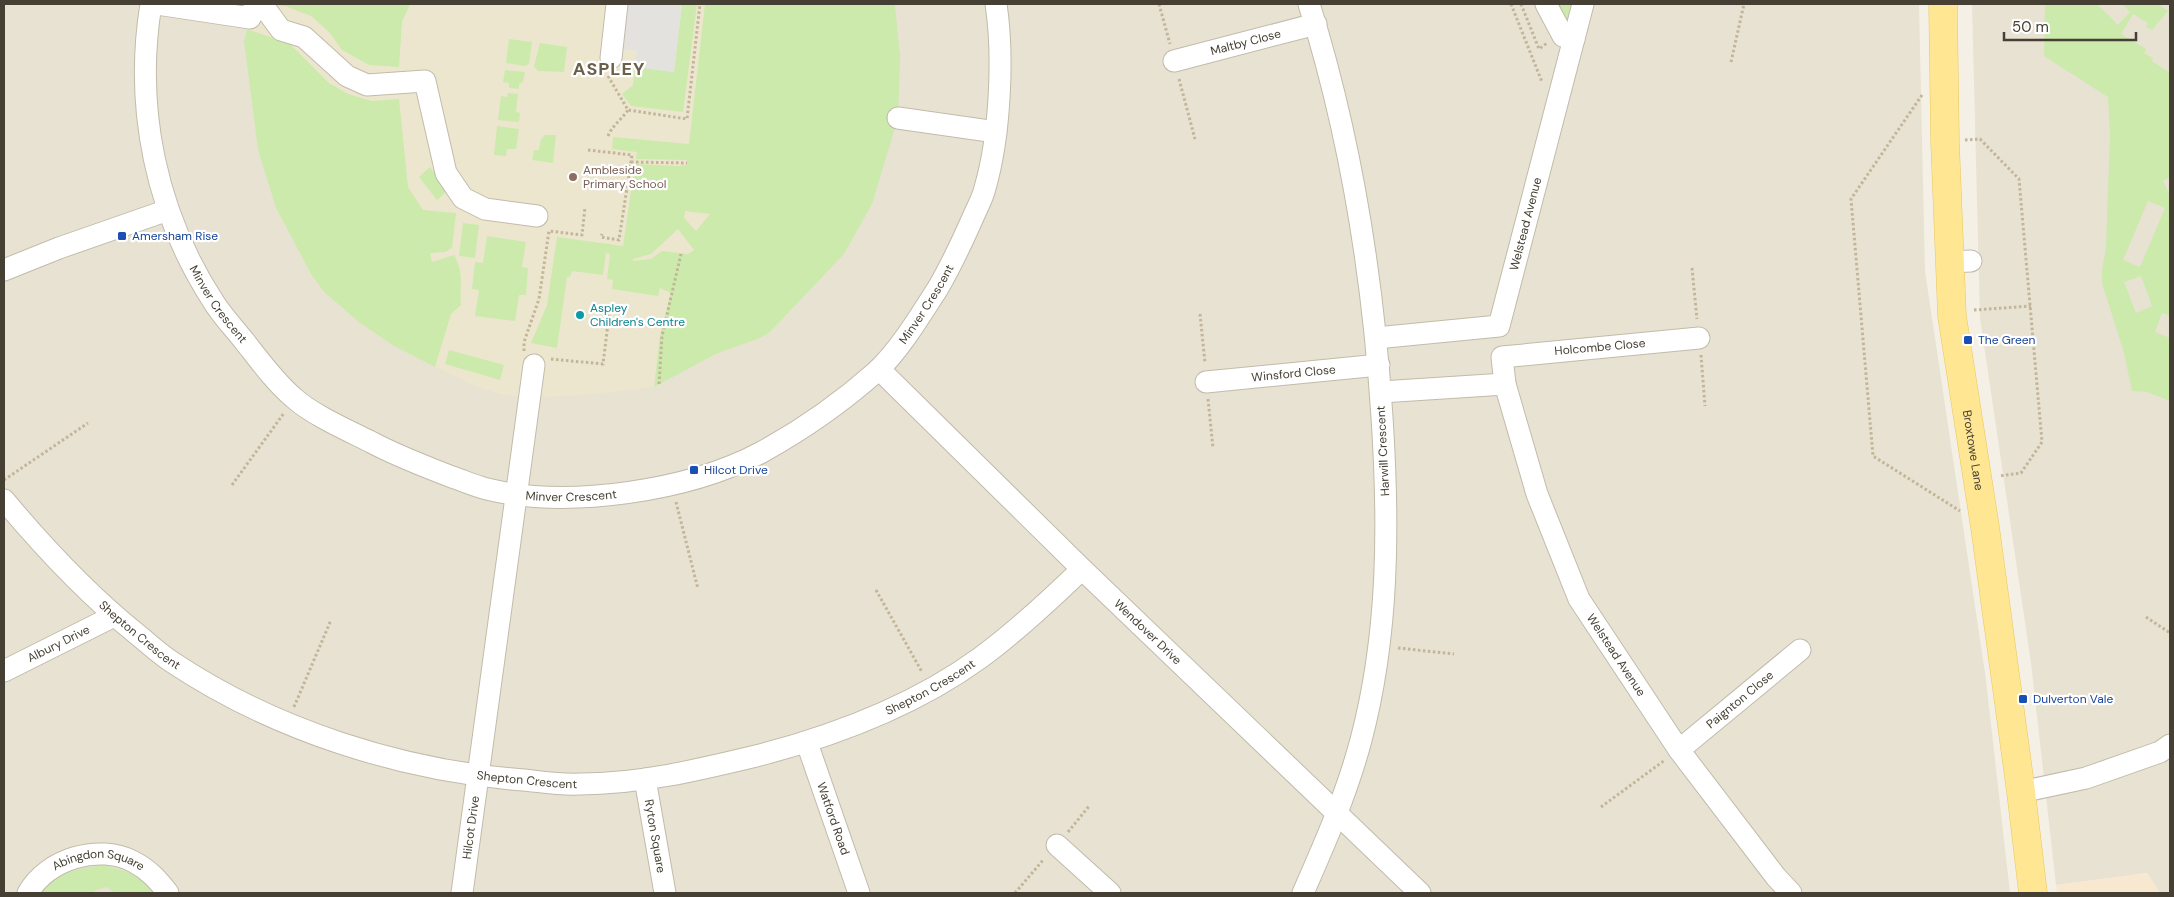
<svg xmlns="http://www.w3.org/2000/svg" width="2174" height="897" font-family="'DM Sans',sans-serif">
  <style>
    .residential { fill: #e8e2d3 }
    .commercial { fill: #f7e8cf }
    .education { fill: #ede6ce }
    .green { fill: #cbeaac; fill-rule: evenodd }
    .parking { fill: #e4e2de }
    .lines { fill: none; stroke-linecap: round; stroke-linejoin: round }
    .minor-casing { stroke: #c2bbaa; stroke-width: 23 }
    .major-casing { stroke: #e9c75e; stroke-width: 29 }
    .path { stroke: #c2b598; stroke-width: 3; stroke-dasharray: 2.5 2.5; stroke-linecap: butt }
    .minor { stroke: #fff; stroke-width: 21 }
    .major { stroke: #ffe693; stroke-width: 28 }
    .education-dot { fill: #8d6e63; stroke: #fff; stroke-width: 2 }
    .transit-dot { fill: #1a4fb4; stroke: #fff; stroke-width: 2 }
    .culture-dot { fill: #0f9aa8; stroke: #fff; stroke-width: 2 }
    .labels { text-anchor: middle; stroke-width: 4.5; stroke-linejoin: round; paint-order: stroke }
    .street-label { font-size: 12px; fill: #464034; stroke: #fff }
    .education-label { font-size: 12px; fill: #785e54; stroke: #fff; text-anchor: start }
    .transit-label { font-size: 12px; fill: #164399; stroke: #fff; text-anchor: start }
    .culture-label { font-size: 12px; fill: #0d838f; stroke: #fff; text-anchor: start }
    .district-label { font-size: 18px; font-weight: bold; letter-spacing: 1px; fill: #6a5f4b; stroke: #fff }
  </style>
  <rect width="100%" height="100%" fill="#f4f0e5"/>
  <path class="residential" d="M4,4h1915l6,267 61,409 24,213h-2006z
    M1972,4h198v889h-10l-13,-20 -91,12 -25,-222 -51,-345z"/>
  <path class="commercial" d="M2147,873l13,20h-103l-1,-8z"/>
  <path class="education" d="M253,4h642l5,52 -28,148 -28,50 -74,78 -10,6 -44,16 -62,33 -72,8 -52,3 -25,-3 -30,-9 -81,-40 -34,-23 -36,-31 -13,-18 -35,-66 -18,-58 -14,-109z"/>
  <path class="green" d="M266,4h144l-8,18 -3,45 -30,-2 -27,-15 -13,-18 -18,-16 -26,-10z
    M682,4h15l-14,108 -52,-6 -9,-12 11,-9 2,-18 39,5z
    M705,4h190l5,52 -2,62 -26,86 -28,50 -74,78 -10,6 -44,16 -62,33 6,-51 11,-43 -11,-5 -2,8 -46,-7 1,-9 -6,-1 3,-25 -4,-1 -3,22 -31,-4 -2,6h-3l-10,71 -26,-5 16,-38 10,-68 66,9 12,-82 44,2 8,-1v-5l-51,-1 1,-7 -25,-3 1,-12 76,7zM685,211l25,3 -14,17 -12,-13zM678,229l16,21 -6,4 -26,-3 -11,8 -18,2v-2l18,-5z
    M1557,4h16l-6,22z
    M2045,4h52l21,21 12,-13 -8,-8h36l10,7 -16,19 -6,-3 2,-4 -15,-9 -12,20 25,15 -2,4 9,5 -1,3 18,12v104l-7,4 7,15v120l-8,-3 -7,19 15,6v63l-23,-9 -15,-1 -8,-38 -22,-70v-12l4,-24 4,-112 -2,-38 -64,-41zM2148,201l17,7 -25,59 -17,-7zM2141,276l11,30 -16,7 -12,-31z
    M247,29l43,15 39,39 19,11 24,7 27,-2 9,88 15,23 33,3 -4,35 -7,4 -15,1 2,9 22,-7c11,20 5,30 7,50l-10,9 -16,53 -41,-21 -34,-23 -36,-31 -13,-18 -35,-66 -18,-58 -14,-109z
    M509,39l23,3 -3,22 -4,2 -19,-3z
    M540,43l27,4 -3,25 -26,-1 -4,-5z
    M505,70l20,2 -2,10 -4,2v5l-10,-1v-5l-6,-1z
    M508,93l10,1 -2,18 4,1 -1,9 -21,-2 3,-24 6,1z
    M497,126l22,3 -3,20h-9l-1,7 -12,-1z
    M545,135h11l-3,28 -21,-3 2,-10h5l2,-11z
    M430,167l18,23 -11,10 -18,-23z
    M463,223l16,2 -4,33 -16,-2z
    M487,236l39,6 -4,25 6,1 -2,27h-7l-4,26 -40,-5 4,-26 -7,-1 3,-27 8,1z
    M449,350l55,15 -4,15 -55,-16z
    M105,865l29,9 21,19h-40l-8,-6 -11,3 -4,3h-50c16,-22 37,-25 63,-28z"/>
  <path class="parking" d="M628,4h54l-8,68 -39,-5 2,-16 -14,-2z"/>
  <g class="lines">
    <g class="minor-casing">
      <g id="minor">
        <path id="s1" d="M151,4c-17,104 5,209 62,297 9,15 22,28 32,41 15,19 31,41 49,56 17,16 55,33 77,44 26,14 53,24 81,35 12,4 23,9 35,12 81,20 202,2 275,-37 40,-22 80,-50 115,-81 22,-20 45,-58 61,-83 14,-24 25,-48 36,-73 4,-9 9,-18 11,-27 15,-52 19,-131 11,-184"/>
        <path d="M157,4l93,14 4,-10 13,3 14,19 23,7 43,39 20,9 58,-4 21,92 17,25 22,11 52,7"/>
        <path d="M1546,4l17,32 11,3"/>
        <path d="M611,58l6,-54"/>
        <path id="s2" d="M1174,61l142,-37"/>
        <path d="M898,118l98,14"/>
        <path d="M1949,262l22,-1"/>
        <path d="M4,270l55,-22 109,-38"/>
        <path id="s3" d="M1376,338l123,-12 84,-322"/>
        <path id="s4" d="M1699,338l-197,19 3,27 32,110 42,105 100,151 97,127 15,16"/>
        <path id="s5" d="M879,369l203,200 338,324"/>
        <path id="s6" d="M1206,382l173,-17"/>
        <path d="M1381,392l124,-8"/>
        <path id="s7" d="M4,500c41,49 84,95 134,135 11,9 22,19 34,27 102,68 230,109 352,118 19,2 37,5 56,4 59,0 118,-14 176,-28 78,-20 158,-50 224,-98 37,-27 69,-57 102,-89"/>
        <path id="s8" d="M4,671l110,-55"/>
        <path id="s9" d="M807,743l52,150"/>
        <path id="s10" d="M1679,750l121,-100"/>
        <path id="s11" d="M645,779l20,114"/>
        <path d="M2021,792l65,-14 74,-26 10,-7"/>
        <path d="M1057,845l53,48"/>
        <path id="s12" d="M28,893c19,-34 71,-50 106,-31 15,8 24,18 34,31"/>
        <path id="s13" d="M462,893l72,-528"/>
        <path d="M1303,893c22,-50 44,-100 58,-153 28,-106 28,-215 21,-323 -9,-140 -31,-279 -73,-413"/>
      </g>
    </g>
    <g class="major-casing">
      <g id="major">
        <path id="s14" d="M1943,4l2,138 7,174 33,211 36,265 12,101"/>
      </g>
    </g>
    <path class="path" d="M1159,4l11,40
      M1511,4l31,78
      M1521,4l18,45 8,-6
      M1731,62l13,-58
      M608,76l20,34 59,9 13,-115
      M1179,79l16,60
      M1922,95l-71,104 22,257 87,55
      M608,136c4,-10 14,-17 20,-26
      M1965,140l15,-1 39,40 23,263 -21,31 -22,3
      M588,150l44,5 -13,85 -18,-3 1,-3
      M631,162l56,1
      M1692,268l5,51
      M1974,310l57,-4
      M1200,314l5,49
      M524,351v-9l15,-43 10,-68 33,4 3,-28
      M1701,355l4,51
      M551,359l52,5 6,-49
      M659,384l3,-48 19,-82
      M1208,399l5,49
      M4,480l84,-57
      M232,485l52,-72
      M676,502l22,87
      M876,590l46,82
      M2146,617l24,16
      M1398,648l56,6
      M294,707l37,-87
      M1601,807l64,-47
      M1068,832l22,-27
      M1015,893l29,-34"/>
    <use href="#minor" class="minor"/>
    <use href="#major" class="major"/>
  </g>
  <circle class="education-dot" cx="573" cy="177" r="5"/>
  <g class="transit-dot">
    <rect x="117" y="231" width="10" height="10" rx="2.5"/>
    <rect x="1963" y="335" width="10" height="10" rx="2.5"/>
    <rect x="689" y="465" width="10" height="10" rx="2.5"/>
    <rect x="2018" y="694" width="10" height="10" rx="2.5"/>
  </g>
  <circle class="culture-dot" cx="580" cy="315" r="5"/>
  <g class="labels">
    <g class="street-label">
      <text dy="4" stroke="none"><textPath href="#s2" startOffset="74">Maltby Close</textPath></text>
      <text dy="4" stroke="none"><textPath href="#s3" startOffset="229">Welstead Avenue</textPath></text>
      <text dy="4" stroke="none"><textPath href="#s1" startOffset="316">Minver Crescent</textPath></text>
      <text dy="4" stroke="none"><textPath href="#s1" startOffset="1158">Minver Crescent</textPath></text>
      <text transform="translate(1600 347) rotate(-5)" y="4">Holcombe Close</text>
      <text dy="4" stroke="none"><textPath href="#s6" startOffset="88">Winsford Close</textPath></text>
      <text dy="4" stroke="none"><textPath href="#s14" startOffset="448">Broxtowe Lane</textPath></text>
      <text transform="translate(1383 451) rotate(-93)" y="4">Harwill Crescent</text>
      <text dy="4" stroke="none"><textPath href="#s1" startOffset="736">Minver Crescent</textPath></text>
      <text dy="4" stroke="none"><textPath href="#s5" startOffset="376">Wendover Drive</textPath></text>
      <text dy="4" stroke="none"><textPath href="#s7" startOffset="192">Shepton Crescent</textPath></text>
      <text dy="4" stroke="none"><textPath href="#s8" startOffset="61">Albury Drive</textPath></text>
      <text dy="4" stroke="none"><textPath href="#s4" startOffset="520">Welstead Avenue</textPath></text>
      <text dy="4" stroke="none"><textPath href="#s7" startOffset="1032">Shepton Crescent</textPath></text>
      <text dy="4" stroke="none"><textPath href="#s10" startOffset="79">Paignton Close</textPath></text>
      <text dy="4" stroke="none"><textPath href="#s7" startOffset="612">Shepton Crescent</textPath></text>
      <text dy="4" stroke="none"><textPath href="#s9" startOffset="80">Watford Road</textPath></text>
      <text dy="4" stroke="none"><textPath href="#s13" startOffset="66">Hilcot Drive</textPath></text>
      <text dy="4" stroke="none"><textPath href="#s11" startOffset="58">Ryton Square</textPath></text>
      <text dy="4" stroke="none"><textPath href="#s12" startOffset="84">Abingdon Square</textPath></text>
    </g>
    <g class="education-label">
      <text x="583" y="174">Ambleside<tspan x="583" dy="14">Primary School</tspan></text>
    </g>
    <g class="transit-label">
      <text x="132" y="240">Amersham Rise</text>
      <text x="1978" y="344">The Green</text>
      <text x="704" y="474">Hilcot Drive</text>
      <text x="2033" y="703">Dulverton Vale</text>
    </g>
    <g class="culture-label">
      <text x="590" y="312">Aspley<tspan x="590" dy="14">Children's Centre</tspan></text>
    </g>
    <g class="district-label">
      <text x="609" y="75">ASPLEY</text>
    </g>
  </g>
  <rect width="2174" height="897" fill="none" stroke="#464034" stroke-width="10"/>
  <path d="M2004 32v8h132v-8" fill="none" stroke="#464034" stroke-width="2.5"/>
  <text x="2012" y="32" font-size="15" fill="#464034" stroke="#ffffff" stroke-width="4" paint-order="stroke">50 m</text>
</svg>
